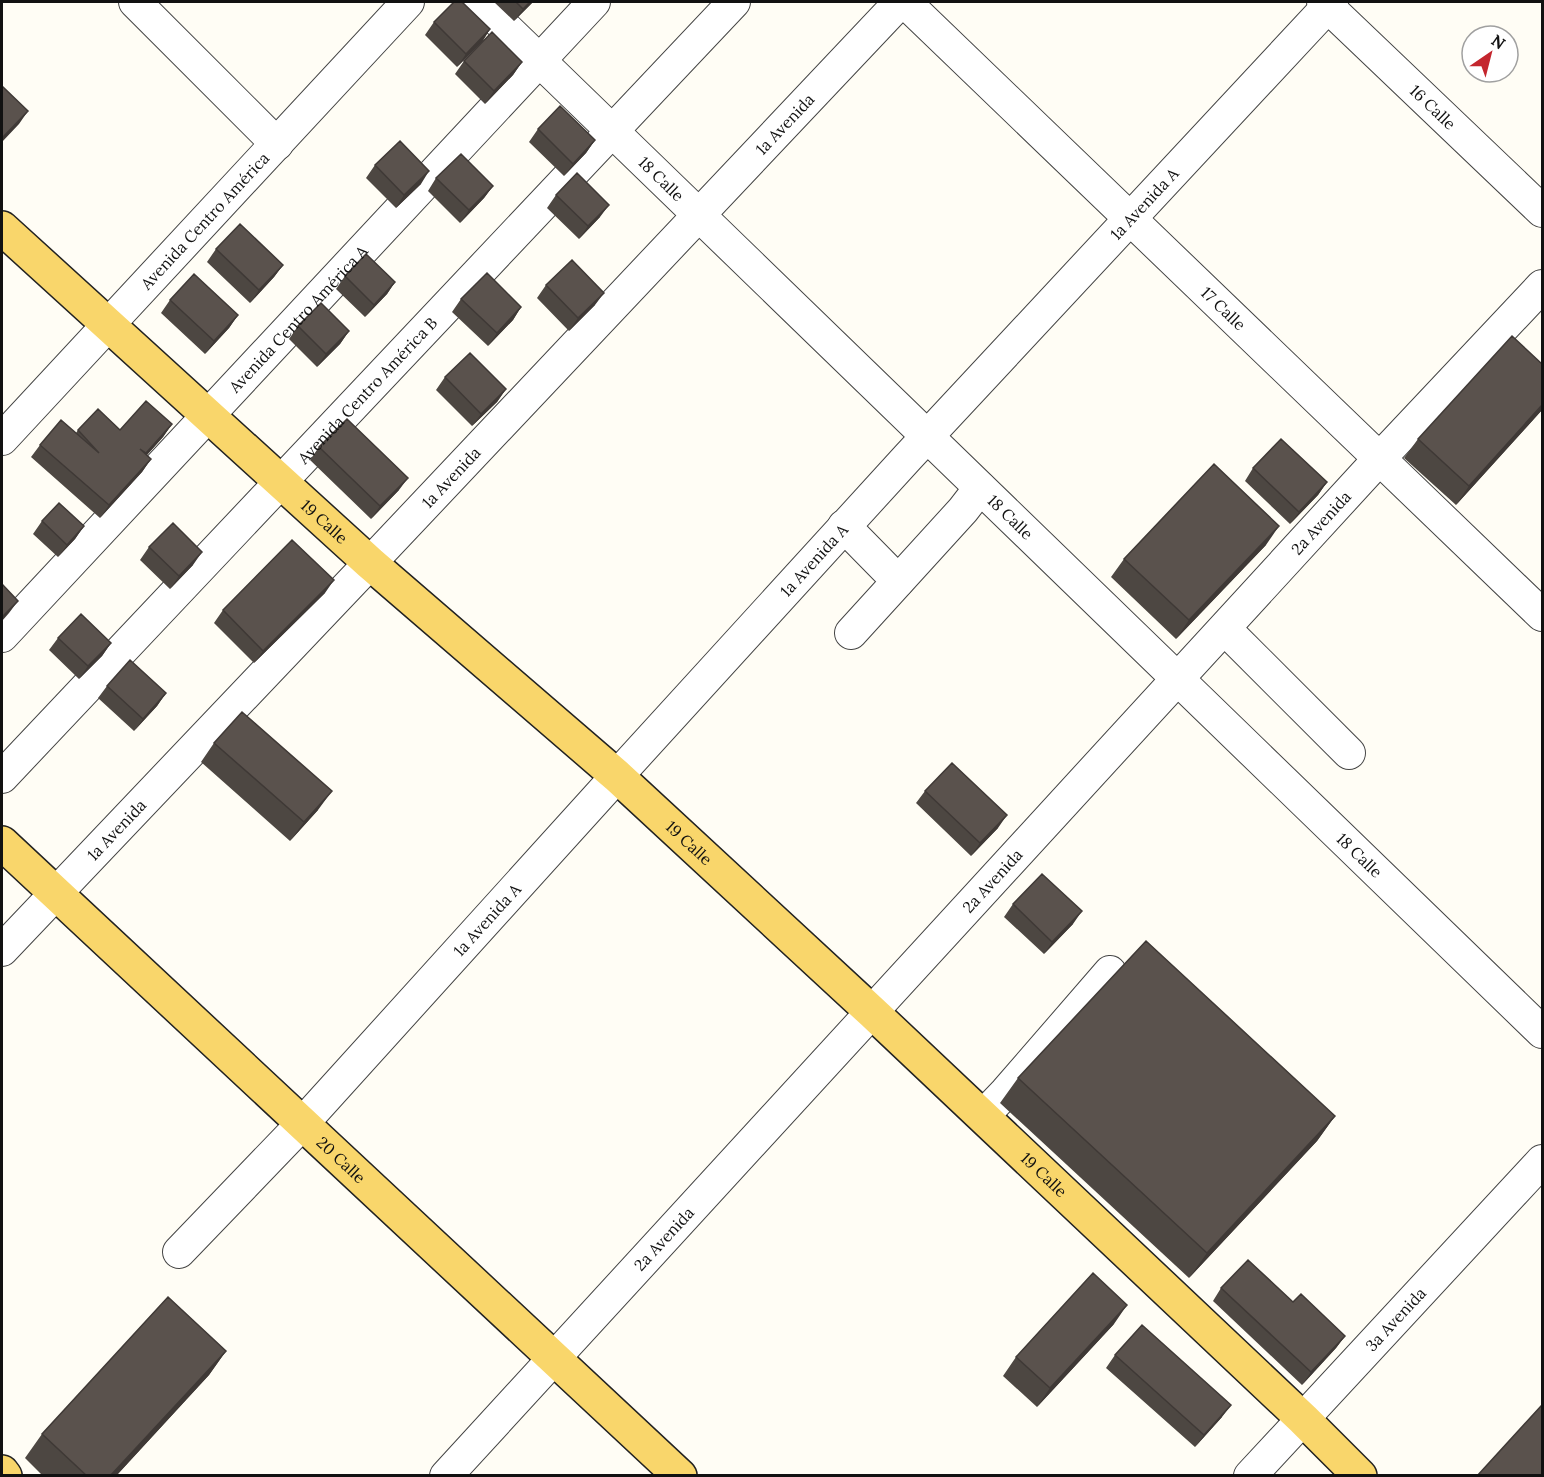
<svg xmlns="http://www.w3.org/2000/svg" width="1544" height="1477" font-family="Lora,serif">
  <style>
    .lines { fill: none; stroke-linecap: round; stroke-linejoin: round }
    .minor-casing { stroke: #444; stroke-width: 34 }
    .major-casing { stroke: #222; stroke-width: 36 }
    .minor { stroke: #fff; stroke-width: 32 }
    .major { stroke: #f9d66b; stroke-width: 33 }
    .wall { fill: #4d4742 }
    .shaded-wall { fill: #3f3936 }
    .building { fill: #5a524d; stroke: #3f3936; stroke-width: 1.5 }
    .labels { text-anchor: middle; stroke-width: 6; stroke-linejoin: round; paint-order: stroke }
    .street-label { font-size: 16px; fill: #111; stroke: #fff }
  </style>
  <rect width="100%" height="100%" fill="#fffdf5"/>
  <g class="lines">
    <g class="minor-casing">
      <g id="minor">
        <path d="M135,2l142,142"/>
        <path id="s1" d="M479,2l1063,1030"/>
        <path id="s2" d="M905,2l637,613"/>
        <path id="s3" d="M1323,2l219,209"/>
        <path id="s4" d="M2,439l406,-437"/>
        <path d="M844,526l54,55"/>
        <path d="M1225,629l124,124"/>
        <path d="M851,633l112,-123 17,-22"/>
        <path id="s5" d="M2,636l592,-634"/>
        <path id="s6" d="M2,777l732,-775"/>
        <path id="s7" d="M2,950l368,-387 530,-561"/>
        <path d="M983,1116l23,-24 104,-120"/>
        <path id="s8" d="M179,1252l123,-128 315,-348 291,-319 424,-455"/>
        <path id="s9" d="M446,1476l935,-1019 161,-171"/>
        <path id="s10" d="M1250,1476l292,-315"/>
      </g>
    </g>
    <g class="major-casing">
      <g id="major">
        <path id="s11" d="M2,228l368,335 247,213 255,236 431,407 57,57"/>
        <path id="s12" d="M2,843l678,633"/>
        <path d="M2,1472l3,4"/>
      </g>
    </g>
    <use href="#minor" class="minor"/>
    <use href="#major" class="major"/>
  </g>
  <path class="wall" d="M494,2h39l-19,19z
    M434,22l56,7 -8,13 -25,25 -32,-32z
    M464,61l58,1 -9,13 -28,29 -30,-30z
    M538,129l57,11 -9,13 -22,23 -35,-34z
    M375,165l46,19 -25,24 -30,-30z
    M436,178l57,8 -9,12 -24,25 -32,-32z
    M556,195l44,22 -21,22 -32,-31z
    M216,249l67,16 -9,12 -24,26 -43,-41z
    M345,276l50,6 -8,12 -22,23 -29,-28z
    M546,285l49,20 -26,26 -32,-33z
    M461,299l60,8 -8,13 -25,26 -36,-34z
    M170,300l68,15 -9,13 -24,26 -44,-41z
    M298,326l51,5 -9,13 -23,23 -28,-28z
    M445,377l61,12 -9,13 -25,24 -36,-36z
    M1542,410l-86,95 -52,-47 14,-19z
    M172,424l-9,13 -16,18 4,4 -9,13 -42,46 -69,-61 9,-12 36,-12 2,-3h42z
    M319,447l80,43 -28,29 -61,-59z
    M1253,468l74,14 -9,13 -28,29 -45,-43z
    M42,521l42,5 -9,13 -17,18 -25,-23z
    M1266,545l-90,94 -65,-62 13,-18z
    M149,547l44,18 -23,24 -30,-29z
    M325,593l-71,70 -40,-40 9,-13z
    M58,638l53,5 -9,13 -23,23 -30,-29z
    M107,686l59,7 -9,13 -23,25 -36,-33z
    M214,743l104,67 -28,31 -89,-79z
    M925,791l73,37 -27,28 -55,-53z
    M1013,904l60,20 -29,30 -40,-37z
    M1018,1078l317,38 -18,25 -128,137 -189,-175z
    M1221,1288l72,14 52,34 -9,12 -34,37 -89,-84z
    M1114,1324l-77,83 -34,-31 13,-19z
    M226,1351l-17,24 -93,101h-73l-18,-18 17,-24z
    M1115,1355l107,62 -27,30 -89,-79z"/>
  <path class="shaded-wall" d="M530,2h3l-19,19 9,-12z
    M490,29l-8,13 -25,25 9,-13z
    M522,62l-9,13 -28,29 9,-13z
    M28,111l-9,13 -17,18v-4z
    M595,140l-9,13 -22,23 9,-12z
    M429,171l-8,13 -25,24 8,-13z
    M493,186l-9,12 -24,25 9,-13z
    M609,205l-9,12 -21,22 9,-13z
    M283,265l-9,12 -24,26 9,-13z
    M395,282l-8,12 -22,23 9,-12z
    M604,293l-9,12 -26,26 9,-13z
    M521,307l-8,13 -25,26 9,-13z
    M238,315l-9,13 -24,26 9,-13z
    M349,331l-9,13 -23,23 9,-13z
    M506,389l-9,13 -25,24 9,-12z
    M1542,405v5l-86,95 13,-19z
    M172,424l-9,13 -26,29 9,-13z
    M151,459l-9,13 -42,46 9,-13z
    M408,478l-9,12 -28,29 9,-13z
    M1327,482l-9,13 -28,29 9,-12z
    M84,526l-9,13 -17,18 9,-12z
    M1279,526l-13,19 -90,94 13,-19z
    M202,552l-9,13 -23,24 9,-13z
    M334,580l-9,13 -71,70 9,-12z
    M18,601l-9,12 -7,8v-4z
    M111,643l-9,13 -23,23 9,-13z
    M166,693l-9,13 -23,25 9,-12z
    M332,791l-14,19 -28,31 14,-19z
    M1007,815l-9,13 -27,28 9,-13z
    M1082,911l-9,13 -29,30 8,-12z
    M1335,1116l-18,25 -128,137 18,-25z
    M1127,1305l-13,19 -77,83 13,-19z
    M1345,1336l-9,12 -34,37 9,-13z
    M226,1351l-17,24 -93,101h-6z
    M1231,1405l-9,12 -27,30 9,-12z"/>
  <path class="building" d="M454,2h8l28,27 -24,25 -32,-32z
    M516,2h14l-7,7z
    M492,32l30,30 -28,29 -30,-30z
    M2,86l26,25 -26,27z
    M560,106l35,34 -22,24 -35,-35z
    M400,141l29,30 -25,24 -29,-30z
    M461,154l32,32 -24,24 -33,-32z
    M577,173l32,32 -21,21 -32,-31z
    M240,224l43,41 -24,25 -43,-41z
    M366,254l29,28 -21,23 -29,-29z
    M572,260l32,33 -26,25 -32,-33z
    M487,273l34,34 -24,26 -36,-34z
    M194,274l44,41 -24,26 -44,-41z
    M321,303l28,28 -23,23 -28,-28z
    M1512,336l30,28v41l-73,81 -51,-47z
    M470,353l36,36 -25,25 -36,-37z
    M146,401l26,23 -26,29 -6,-4 11,10 -42,46 -69,-60 21,-25 38,33 -21,-23 20,-21 22,21z
    M347,419l61,59 -28,28 -61,-59z
    M1281,439l46,43 -28,30 -46,-44z
    M1214,464l65,62 -90,94 -65,-61z
    M59,503l25,23 -17,19 -25,-24z
    M173,523l29,29 -23,24 -30,-29z
    M292,540l42,40 -71,71 -40,-41z
    M2,584l16,17 -16,16z
    M81,614l30,29 -23,23 -30,-28z
    M130,660l36,33 -23,26 -36,-33z
    M242,712l90,79 -28,31 -90,-79z
    M952,763l55,52 -27,28 -55,-52z
    M1042,874l40,37 -30,31 -39,-38z
    M1146,941l189,175 -128,137 -189,-175z
    M1248,1260l45,42 8,-8 44,42 -34,36 -90,-84z
    M1093,1273l34,32 -77,83 -34,-31z
    M168,1297l58,54 -116,125h-23l-45,-42z
    M1142,1325l89,80 -27,30 -89,-80z
    M1542,1405v71h-65z"/>
  <g class="labels">
    <g class="street-label">
      <text dy="6" stroke="none"><textPath href="#s3" startOffset="152">16 Calle</textPath></text>
      <text dy="6" stroke="none"><textPath href="#s7" startOffset="1138">1a Avenida</textPath></text>
      <text dy="6" stroke="none"><textPath href="#s1" startOffset="254">18 Calle</textPath></text>
      <text dy="6" stroke="none"><textPath href="#s8" startOffset="1425">1a Avenida A</textPath></text>
      <text dy="6" stroke="none"><textPath href="#s4" startOffset="298">Avenida Centro América</textPath></text>
      <text dy="6" stroke="none"><textPath href="#s2" startOffset="442">17 Calle</textPath></text>
      <text dy="6" stroke="none"><textPath href="#s5" startOffset="434">Avenida Centro América A</textPath></text>
      <text dy="6" stroke="none"><textPath href="#s6" startOffset="532">Avenida Centro América B</textPath></text>
      <text dy="6" stroke="none"><textPath href="#s7" startOffset="652">1a Avenida</textPath></text>
      <text dy="6" stroke="none"><textPath href="#s1" startOffset="740">18 Calle</textPath></text>
      <text dy="6" stroke="none"><textPath href="#s11" startOffset="436">19 Calle</textPath></text>
      <text dy="6" stroke="none"><textPath href="#s9" startOffset="1294">2a Avenida</textPath></text>
      <text dy="6" stroke="none"><textPath href="#s8" startOffset="939">1a Avenida A</textPath></text>
      <text dy="6" stroke="none"><textPath href="#s7" startOffset="166">1a Avenida</textPath></text>
      <text dy="6" stroke="none"><textPath href="#s11" startOffset="922">19 Calle</textPath></text>
      <text dy="6" stroke="none"><textPath href="#s1" startOffset="1226">18 Calle</textPath></text>
      <text dy="6" stroke="none"><textPath href="#s9" startOffset="808">2a Avenida</textPath></text>
      <text dy="6" stroke="none"><textPath href="#s8" startOffset="453">1a Avenida A</textPath></text>
      <text dy="6" stroke="none"><textPath href="#s12" startOffset="464">20 Calle</textPath></text>
      <text dy="6" stroke="none"><textPath href="#s11" startOffset="1408">19 Calle</textPath></text>
      <text dy="6" stroke="none"><textPath href="#s9" startOffset="322">2a Avenida</textPath></text>
      <text dy="6" stroke="none"><textPath href="#s10" startOffset="214">3a Avenida</textPath></text>
    </g>
  </g>
  <rect width="1544" height="1477" fill="none" stroke="#111111" stroke-width="6"/>
  <g transform="translate(1490 54) rotate(35)"><circle r="28" fill="#ffffff" stroke="#a0a0a0" stroke-width="1.5"/>
  <path d="M0-4.5L10 22L0 15L-10 22Z" fill="#c4262e"/>
  <text y="-9" font-size="16" font-weight="bold" text-anchor="middle" fill="#111111">N</text>
  </g>
</svg>
